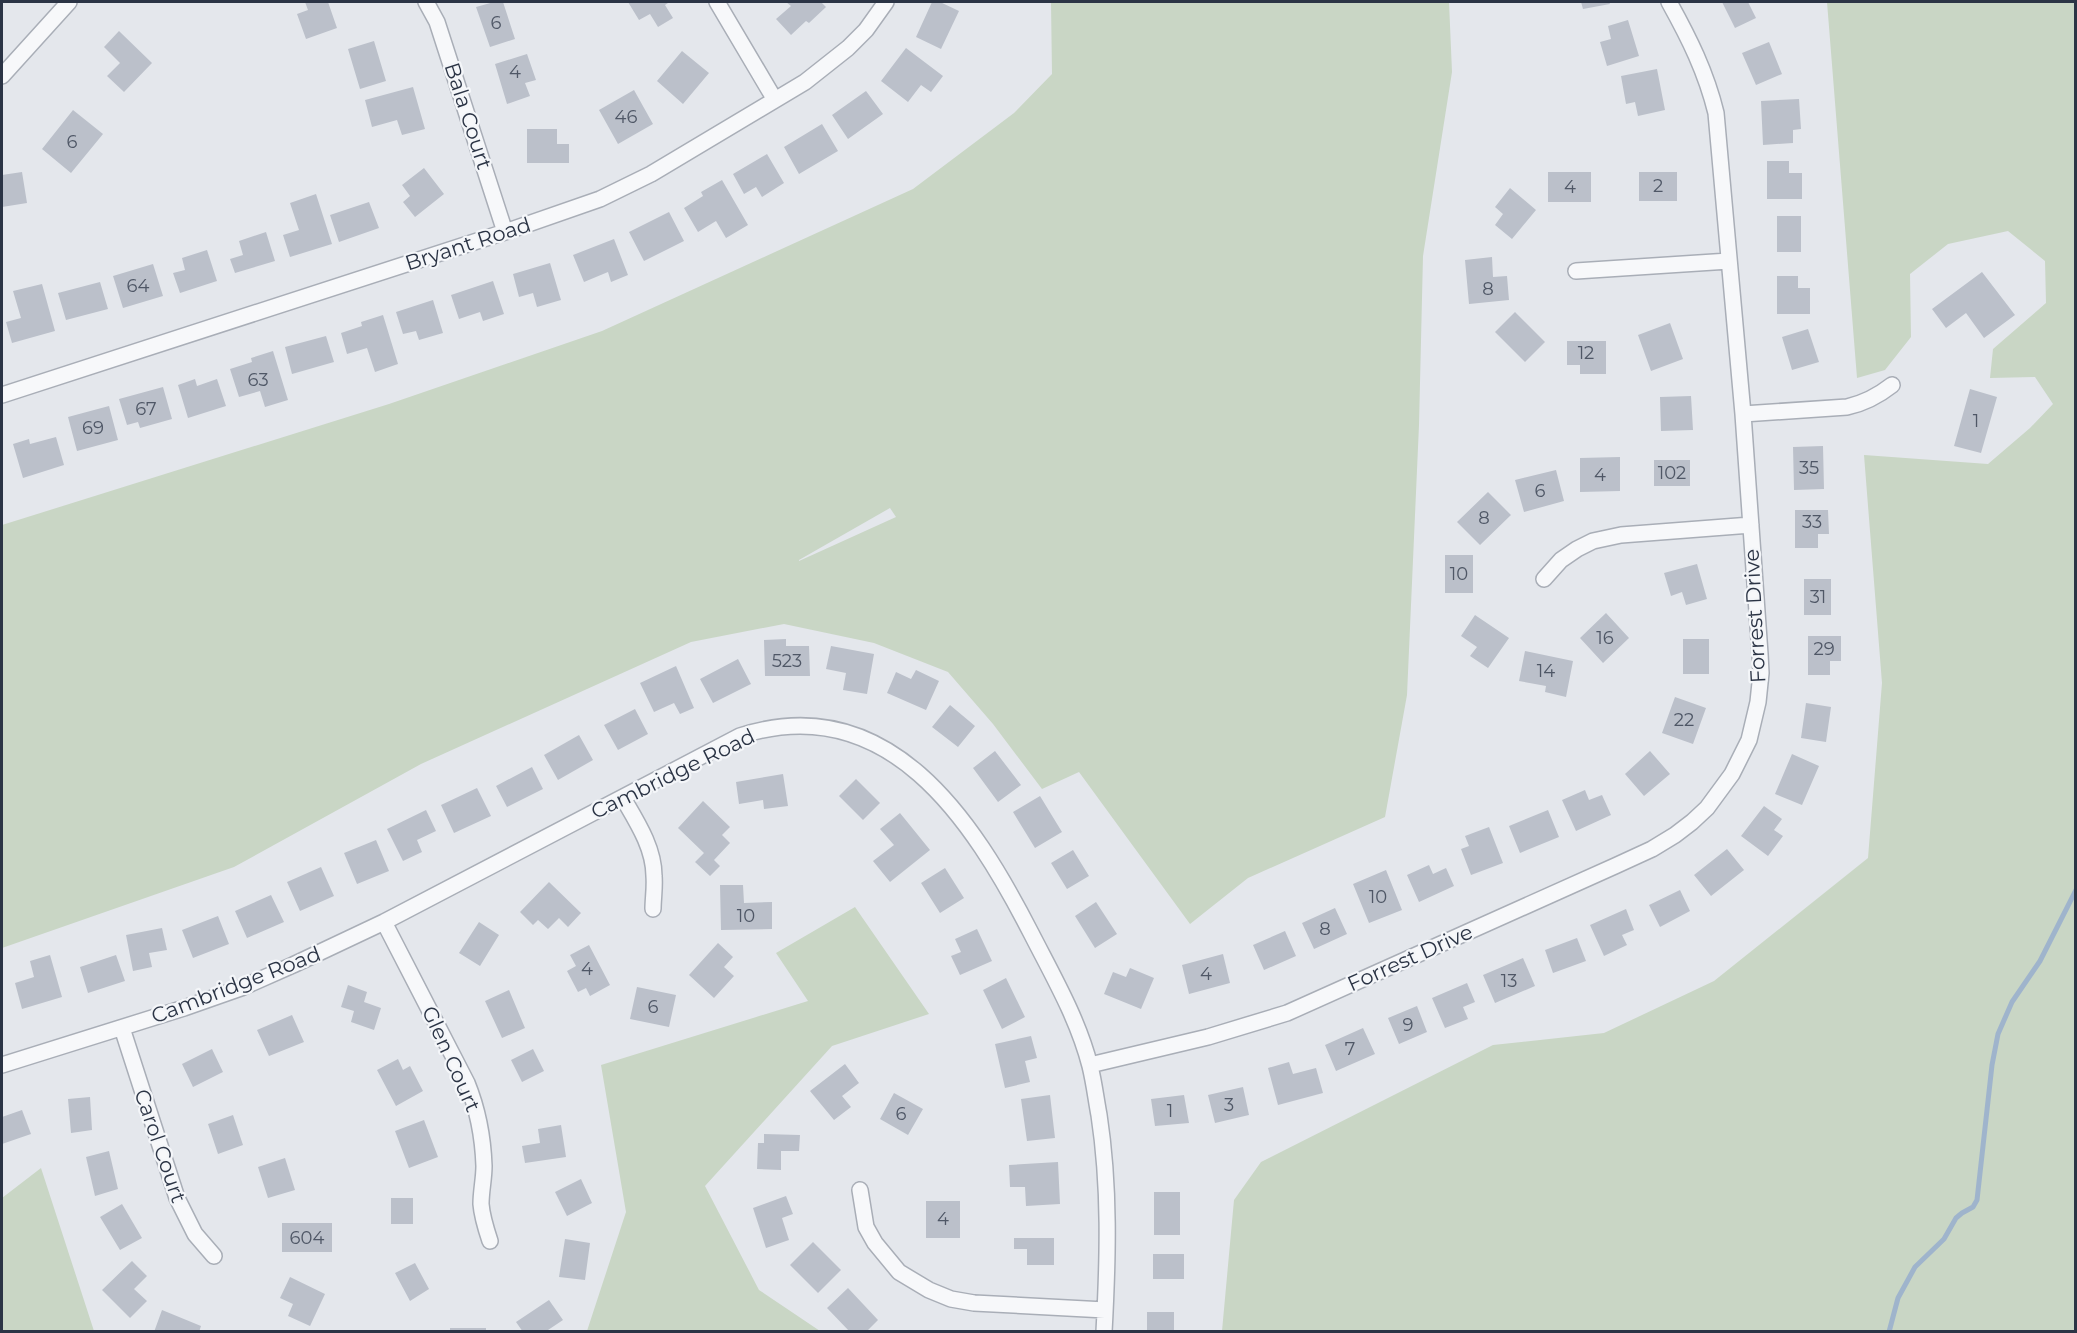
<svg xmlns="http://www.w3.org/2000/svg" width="2077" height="1333" font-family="Montserrat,sans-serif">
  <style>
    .green { fill: #c9d6c5; fill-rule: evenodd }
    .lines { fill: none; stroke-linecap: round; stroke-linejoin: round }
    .stream { stroke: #9fb4cc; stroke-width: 5 }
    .building { fill: #bbc0ca }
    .minor-casing { stroke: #a9aeb7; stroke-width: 18 }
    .minor { stroke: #f7f8fa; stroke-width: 15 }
    .labels { text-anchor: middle; stroke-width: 4.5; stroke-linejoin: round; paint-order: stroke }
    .number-label { font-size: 18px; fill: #4f5766 }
    .street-label { font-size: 21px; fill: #2b3445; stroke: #f4f6f9 }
  </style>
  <rect width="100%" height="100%" fill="#e4e7ec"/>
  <path class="green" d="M1051,2h398l3,70 -29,184 -4,169 -12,270 -22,122 -137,61 -58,46 -111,-152 -37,17 -49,-65 -45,-52 -74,-29 -90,-19 -93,18 -270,122 -187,103 -232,81v-423l387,-121 213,-73 311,-142 101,-76 38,-39zM890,508l6,9 -97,44v-1z
    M1827,2h248v1329h-853l12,-131 27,-38 232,-117 111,-12 110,-52 154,-123 14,-175 -18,-228 124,9 42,-36 23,-24 -18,-27 -45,1 3,-29 53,-46 -1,-42 -37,-30 -60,13 -38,30 1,63 -26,33 -28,8z
    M855,907l74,107 -97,32 -127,140 54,104 61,41h-233l39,-119 -25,-147 207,-64 -32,-48z
    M41,1168l53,163h-92v-133z"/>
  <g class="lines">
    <path class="stream" d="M1889,1332l9,-34 17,-31 29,-28 12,-21 6,-5 11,-6 4,-7 15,-135 6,-31 14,-32 28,-41 36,-71"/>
  </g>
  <path class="building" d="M305,2h23l9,26 -31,11 -9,-25 11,-4z
    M494,2h9l12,37 -25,8 -14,-40z
    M628,2h39l1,1 -3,2 8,13 -15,9 -8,-13 -11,6z
    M786,2h35l5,5 -17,16 -3,-2 -15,14 -15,-16 15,-13z
    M932,2h8l19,9 -18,38 -25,-12z
    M1581,2h28l1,2 -27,5z
    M1722,2h26l8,16 -21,10z
    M1628,20l11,36 -32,10 -7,-24 11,-3 -3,-13z
    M119,31l33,32 -28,29 -17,-16 13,-13 -16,-16z
    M374,41l12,40 -26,8 -12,-40z
    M1769,42l13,32 -26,11 -14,-32z
    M906,48l37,28 -12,16 -10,-7 -13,17 -27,-21z
    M682,51l27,22 -26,31 -26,-23z
    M527,54l9,26 -11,3 5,13 -23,8 -12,-40z
    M1657,69l8,41 -27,6 -3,-14 -9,2 -5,-28z
    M413,87l12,42 -23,6 -5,-15 -25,7 -7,-27z
    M634,90l19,34 -35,20 -19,-34z
    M866,91l17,23 -35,25 -16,-24z
    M1799,99l2,30 -8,1v13l-30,2 -2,-44z
    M73,110l30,24 -32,39 -29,-24z
    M822,124l16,27 -39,23 -15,-27z
    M527,129h30v15h12v19h-42z
    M767,154l17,29 -22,14 -6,-10 -12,7 -11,-20z
    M1767,161h22v12h13v26h-35z
    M424,168l20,26 -29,23 -12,-15 7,-6 -8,-11z
    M22,172l5,31 -25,4v-32z
    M1548,172h43v30h-43z
    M1639,172h38v29h-38z
    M722,180l26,45 -22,13 -10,-17 -18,11 -14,-24 19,-12 -2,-4z
    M1510,188l26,22 -24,29 -17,-14 8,-11 -8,-7z
    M316,194l16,50 -42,13 -7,-22 16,-5 -9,-27z
    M369,202l10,26 -40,14 -9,-27z
    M669,212l15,29 -40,20 -15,-29z
    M1777,216h24v36h-24z
    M266,232l9,29 -40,12 -5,-14 13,-4 -4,-14z
    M614,239l14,36 -17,7 -3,-10 -24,10 -11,-27z
    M207,250l10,31 -37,12 -7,-20 12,-3 -3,-12z
    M1492,257l1,20 14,-1 2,24 -40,4 -4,-44z
    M550,263l11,37 -24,7 -4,-14 -14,4 -6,-23z
    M153,264l10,32 -40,12 -10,-32z
    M1982,272l33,43 -31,23 -18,-25 -20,15 -14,-19z
    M1777,276h21v12h12v26h-33z
    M493,281l11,33 -21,7 -3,-9 -21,7 -8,-24z
    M100,282l8,27 -42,11 -8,-27z
    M42,284l13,47 -43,12 -6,-21 15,-4 -8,-27z
    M433,300l10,33 -24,7 -3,-9 -13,3 -7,-22z
    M1515,312l30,30 -20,20 -30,-30z
    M383,315l15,49 -23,8 -8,-24 -20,6 -6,-21 21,-7 -1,-4z
    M1670,323l13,36 -32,12 -13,-36z
    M1808,329l11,33 -27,8 -10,-33z
    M326,336l8,26 -42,12 -7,-27z
    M1567,341h39v33h-26v-9h-13z
    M273,351l15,49 -23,7 -5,-16 -21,6 -9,-28 22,-7 -1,-4z
    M195,379l2,7 20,-7 9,27 -38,12 -10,-33z
    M163,387l9,32 -32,9 -2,-6 -11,3 -8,-26z
    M1970,389l27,8 -16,56 -27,-7z
    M1691,396l2,34 -32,1 -1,-34z
    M109,406l9,34 -41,11 -9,-34z
    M56,437l8,28 -41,13 -10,-34 16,-5 1,5z
    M1823,446l1,43 -30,1 -1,-43z
    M1620,457v34l-40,1v-34z
    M1654,460h36v26h-36z
    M1556,470l8,31 -40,11 -9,-32z
    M1488,492l23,23 -31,30 -23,-23z
    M1795,510h33l1,24h-11v14h-23z
    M1445,555h28v38h-28z
    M1697,564l10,35 -21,6 -4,-13 -11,4 -7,-23z
    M1804,579h27v36h-27z
    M1606,613l23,25 -26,25 -23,-25z
    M1475,615l34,23 -21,30 -18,-12 7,-9 -16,-11z
    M1808,636h33v25h-11v14h-22z
    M786,639v7h23l1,30h-45l-1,-36z
    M1683,639h26v35h-26z
    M831,646l43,8 -7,40 -24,-4 3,-17 -20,-4z
    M1525,651l48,10 -7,36 -21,-5 1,-6 -27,-5z
    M738,659l13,25 -38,19 -13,-24z
    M676,666l18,42 -14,6 -6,-11 -20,9 -14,-29z
    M916,670l23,11 -13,29 -39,-17 9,-21 15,7z
    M1675,697l31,11 -13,36 -31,-11z
    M1806,703l25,4 -5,35 -25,-4z
    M950,705l25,21 -17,21 -26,-20z
    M635,709l13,25 -30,16 -14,-25z
    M579,735l14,25 -35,20 -14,-25z
    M995,751l26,34 -23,17 -25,-34z
    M1650,751l20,23 -26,22 -19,-22z
    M1792,754l27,12 -17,39 -27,-11z
    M532,767l11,22 -36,18 -11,-21z
    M783,774l5,32 -24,3 -1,-9 -24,4 -3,-22z
    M856,779l24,24 -17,17 -24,-24z
    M477,788l14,28 -37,17 -13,-28z
    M1585,790l4,10 13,-5 9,20 -35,16 -14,-31z
    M1040,796l22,36 -27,16 -22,-36z
    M703,801l27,26 -8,8 8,8 -16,17 6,6 -10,10 -15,-14 9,-9 -26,-25z
    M1764,806l18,13 -8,11 9,6 -15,20 -27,-20z
    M426,810l10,21 -19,9 5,12 -19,9 -16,-32z
    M1548,810l11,27 -39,16 -11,-27z
    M900,813l30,37 -40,32 -17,-21 21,-16 -14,-16z
    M1489,827l14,36 -32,12 -10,-26 8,-3 -4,-10z
    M376,840l13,31 -32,13 -13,-31z
    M1727,849l17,21 -33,26 -17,-21z
    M1073,850l16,26 -22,13 -16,-26z
    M1429,865l4,9 13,-6 8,18 -35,16 -12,-27z
    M321,867l13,29 -34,15 -13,-29z
    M945,868l19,30 -24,15 -19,-30z
    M1386,870l16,40 -33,13 -16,-39z
    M549,882l32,31 -13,14 -9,-9 -11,11 -10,-9 -5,5 -13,-13z
    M720,885h23l1,18 28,-1v27l-51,1z
    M1680,890l10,21 -30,16 -11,-22z
    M271,895l13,27 -37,16 -12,-27z
    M1096,902l21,32 -22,14 -20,-32z
    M1335,908l12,26 -33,15 -12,-26z
    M1626,909l8,21 -12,5 5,10 -23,11 -14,-31z
    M218,916l11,28 -36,14 -11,-28z
    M479,922l20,13 -19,31 -21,-13z
    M162,928l5,22 -18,3 3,14 -19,4 -7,-36z
    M977,929l15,32 -32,14 -9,-19 10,-4 -6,-13z
    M1285,931l11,25 -32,14 -11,-25z
    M1577,938l9,23 -33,12 -8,-23z
    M718,943l15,14 -9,10 10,9 -20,22 -25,-23z
    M589,945l21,40 -20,11 -4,-8 -8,4 -11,-21 9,-5 -6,-11z
    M1223,954l7,29 -41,11 -7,-29z
    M50,955l12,42 -40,12 -7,-26 19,-6 -4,-16z
    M116,955l9,26 -37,12 -8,-26z
    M1523,958l12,28 -40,17 -12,-28z
    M1130,968l24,10 -13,31 -37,-15 9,-22 13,5z
    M1006,978l19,39 -23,12 -19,-39z
    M1467,983l8,19 -12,5 5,12 -23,9 -13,-30z
    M348,985l19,7 -3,10 17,6 -7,22 -23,-8 3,-11 -13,-4z
    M637,987l39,8 -7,32 -39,-8z
    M509,990l16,38 -23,10 -17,-37z
    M1417,1006l10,26 -28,12 -11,-26z
    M292,1015l12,27 -35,14 -12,-26z
    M1363,1028l12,26 -39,17 -11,-26z
    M1031,1036l6,22 -12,3 5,21 -25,6 -10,-44z
    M212,1049l11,23 -30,15 -11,-23z
    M533,1049l11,22 -22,11 -11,-22z
    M398,1059l5,11 7,-4 13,25 -27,15 -19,-36z
    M1289,1062l4,12 23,-6 7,25 -45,12 -10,-37z
    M845,1064l14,19 -17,13 9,11 -17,13 -24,-29z
    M1243,1087l6,28 -34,8 -7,-28z
    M894,1093l29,16 -15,26 -28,-16z
    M1050,1095l5,43 -28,3 -6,-42z
    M1184,1095l5,28 -34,3 -4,-27z
    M90,1097l2,33 -21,3 -3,-34z
    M22,1110l9,24 -29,10v-27z
    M233,1115l10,30 -25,9 -10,-30z
    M424,1120l14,37 -29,11 -14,-37z
    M561,1125l5,32 -41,6 -3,-17 18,-3 -2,-14z
    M764,1134l36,1 -1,16h-18v19l-24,-1 1,-26h6z
    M109,1151l9,38 -23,7 -9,-39z
    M285,1158l10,32 -27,8 -10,-31z
    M1058,1162l2,42 -34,2 -1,-19h-15l-1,-22z
    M581,1179l11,24 -25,13 -12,-24z
    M1154,1192h26v43h-26z
    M786,1196l7,18 -11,4 7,22 -23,8 -13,-40z
    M391,1198h22v26h-22z
    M926,1201h34v37h-34z
    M122,1204l20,34 -22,12 -20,-33z
    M282,1223h50v29h-50z
    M1014,1238h40v27h-27v-16h-13z
    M565,1239l25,4 -5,37 -26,-3z
    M813,1242l28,28 -23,23 -28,-28z
    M1153,1254h31v25h-31z
    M132,1261l15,15 -13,13 13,12 -17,17 -28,-28z
    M415,1263l14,26 -19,12 -15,-28z
    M290,1277l35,17 -15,32 -22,-10 5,-12 -13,-6z
    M848,1288l30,32 -12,12h-16l-23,-24z
    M549,1300l14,20 -18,12h-22l-7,-10z
    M162,1310l39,16 -2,6h-45z
    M1147,1312h27v20h-27z
    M450,1328h36v4h-36z"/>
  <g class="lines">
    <g class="minor-casing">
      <path id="minor" d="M426,2l11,20 68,210
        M717,2l58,98
        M2,76l67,-74
        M1576,271l153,-10
        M2,395l503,-163 95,-33 51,-25 154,-92 43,-34 18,-18 20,-28
        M1743,414l104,-7c18,-4 31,-11 45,-22
        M1544,579l17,-19 16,-11 16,-8 28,-6 130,-10
        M623,798c14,24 31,50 31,78 1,11 -1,23 -1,33
        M384,922l83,161c11,27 16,54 17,83 0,13 -3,25 -3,38 1,13 5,25 9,37
        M122,1028l55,170 18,36 19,22
        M2,1065l182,-57 57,-20 52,-23 91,-43 356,-186c148,-48 233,84 291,197 22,43 47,86 59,133 4,16 6,33 9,49 11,72 9,143 5,217
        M1090,1065l118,-28 79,-24 328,-147 37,-17 23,-14 17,-13 15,-14 25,-34 17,-34 9,-38 3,-29 -1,-19 -17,-240 -27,-301c-10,-41 -27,-75 -47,-111
        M860,1190l6,37 9,16 24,29 30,18 22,9 23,4 131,7"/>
    </g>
    <use href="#minor" class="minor"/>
  </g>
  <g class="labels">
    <g class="number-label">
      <text x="496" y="29">6</text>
      <text x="515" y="78">4</text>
      <text x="626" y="123">46</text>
      <text x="72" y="148">6</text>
      <text x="1658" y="192">2</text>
      <text x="1570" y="193">4</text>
      <text x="138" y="292">64</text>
      <text x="1488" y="295">8</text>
      <text x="1586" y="359">12</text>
      <text x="258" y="386">63</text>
      <text x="146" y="415">67</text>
      <text x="1976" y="427">1</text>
      <text x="93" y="434">69</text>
      <text x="1809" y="474">35</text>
      <text x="1672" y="479">102</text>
      <text x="1600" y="481">4</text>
      <text x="1540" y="497">6</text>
      <text x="1484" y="524">8</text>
      <text x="1812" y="528">33</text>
      <text x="1459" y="580">10</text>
      <text x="1818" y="603">31</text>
      <text x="1605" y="644">16</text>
      <text x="1824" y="655">29</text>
      <text x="787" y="667">523</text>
      <text x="1546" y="677">14</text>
      <text x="1684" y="726">22</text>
      <text x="1378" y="903">10</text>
      <text x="746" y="922">10</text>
      <text x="1325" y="935">8</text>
      <text x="587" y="975">4</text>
      <text x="1206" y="980">4</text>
      <text x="1509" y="987">13</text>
      <text x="653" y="1013">6</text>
      <text x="1408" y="1031">9</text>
      <text x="1350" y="1055">7</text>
      <text x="1229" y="1111">3</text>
      <text x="1170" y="1117">1</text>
      <text x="901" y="1120">6</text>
      <text x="943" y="1225">4</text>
      <text x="307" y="1244">604</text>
    </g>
    <g class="street-label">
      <text transform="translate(468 116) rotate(72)" y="7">Bala Court</text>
      <text transform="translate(468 244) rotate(-18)" y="7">Bryant Road</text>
      <text transform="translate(1755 616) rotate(-93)" y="7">Forrest Drive</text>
      <text transform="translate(673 774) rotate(-26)" y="7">Cambridge Road</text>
      <text transform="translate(1410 958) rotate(-24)" y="7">Forrest Drive</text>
      <text transform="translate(236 985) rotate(-21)" y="7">Cambridge Road</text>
      <text transform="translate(451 1059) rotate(66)" y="7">Glen Court</text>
      <text transform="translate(160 1146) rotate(71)" y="7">Carol Court</text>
    </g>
  </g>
  <rect width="2077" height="1333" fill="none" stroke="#2b3445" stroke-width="6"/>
</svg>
